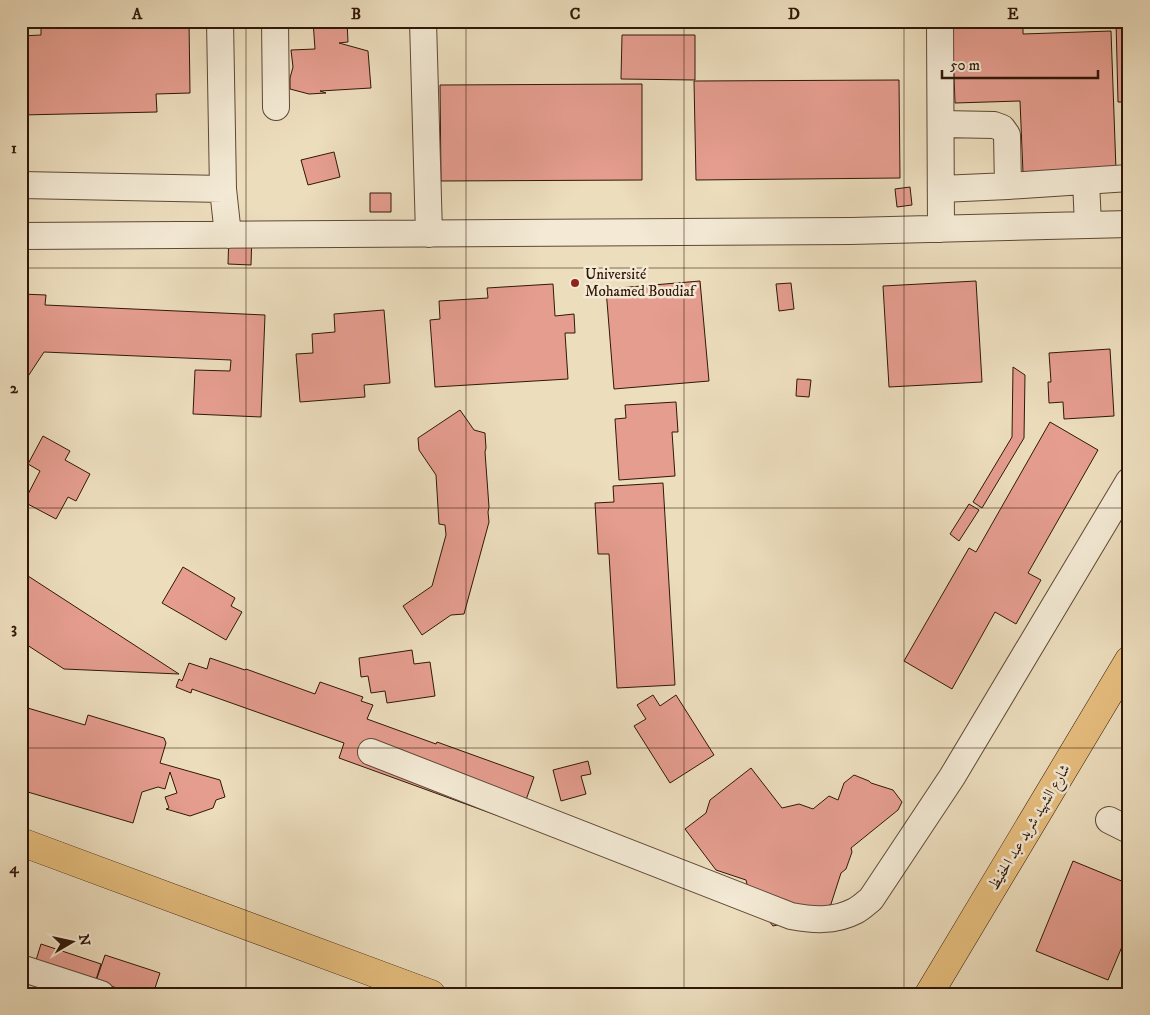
<svg xmlns="http://www.w3.org/2000/svg" width="1150" height="1015" font-family="'IM FELL DW Pica',Amiri,serif">
  <style>
    .building { fill: #e59d8f; stroke: #301808 }
    .lines { fill: none; stroke-linecap: round; stroke-linejoin: round }
    .minor-casing { stroke: #5f4935; stroke-width: 28 }
    .major-casing { stroke: #301808; stroke-width: 29 }
    .minor { stroke: #f3e9d4; stroke-width: 26 }
    .major { stroke: #e6be7e; stroke-width: 28 }
    .grid { fill: none; stroke: #301808; stroke-width: 1; stroke-opacity: 0.55 }
    .poi-dot { fill: #8f2418; stroke: #f3e9d4; stroke-width: 2 }
    .labels { text-anchor: middle; stroke-width: 5; stroke-linejoin: round; paint-order: stroke }
    .poi-label { font-size: 15px; fill: #301808; stroke: #f3e9d4; text-anchor: start }
    .street-label { font-size: 15px; fill: #301808; stroke: #f3e9d4 }
    .neatline { fill: none; stroke: #301808; stroke-width: 2 }
    .grid-label { font-size: 16px; text-anchor: middle; font-weight: bold; fill: #301808 }
  </style>
  <rect width="100%" height="100%" fill="#ecddbd"/>
  <filter id="stains"><feTurbulence type="fractalNoise" baseFrequency=".004" numOctaves="4"/><feColorMatrix values="0 0 0 0 .2 0 0 0 0 .09 0 0 0 0 .02 0 0 0 .5 -.17"/></filter>
  <radialGradient id="worn" r=".72"><stop offset=".6" stop-color="#630" stop-opacity="0"/><stop offset="1" stop-color="#630" stop-opacity=".3"/></radialGradient>
  <path class="building" d="M41,21h148l1,72 -34,1 1,18 -136,3v-79l20,-1z
    M313,21h21v1l13,-1 1,21 -9,1 29,8 3,37 -51,3 6,2 -17,1 -19,-5v-11l3,-11 -2,-17 24,-1z
    M465,21h105v5h-105z
    M787,21h89v2l-89,-1z
    M952,21h71v13l88,-3 5,139 -93,3 -3,-72 -65,2z
    M1116,21h13v81h-11z
    M622,35h73v45l-74,-1z
    M899,80l1,98 -204,2 -2,-99z
    M642,84v96l-201,1 -1,-96z
    M334,152l6,25 -32,8 -7,-25z
    M910,187l2,18 -15,2 -2,-18z
    M370,193h21v19h-21z
    M229,233l23,1 -1,31 -23,-1z
    M700,281l9,100 -95,8 -8,-100z
    M976,281l6,101 -93,5 -6,-101z
    M791,283l3,26 -15,2 -3,-27z
    M553,284l2,32 19,-2 1,19h-10l3,46 -133,8 -5,-67 10,-1 -1,-18 49,-3 -1,-10z
    M21,294l25,1 -1,10 220,10 -4,102 -68,-3 2,-44 35,1 1,-11 -187,-8 -23,35z
    M384,310l6,73 -26,2 1,12 -65,5 -4,-48 17,-1 -1,-19 23,-2 -1,-18z
    M1110,349l4,67 -50,3 -1,-17 -14,1 -1,-21h3l-2,-29z
    M1013,367l12,8 -1,63 -42,70 -9,-6 39,-65z
    M797,379l14,1 -2,17 -13,-1z
    M676,402l2,30h-6l3,44 -56,4 -4,-61 11,-1 -1,-13z
    M460,410l14,20 11,3 1,15 -1,4 4,55 -1,5 1,10 -25,92 -13,1 -29,20 -19,-29 29,-20 14,-51 -1,-10 -6,-1 -3,-49 -17,-25 -1,-12z
    M1050,422l48,28 -70,123 13,7 -25,44 -21,-12 -43,77 -48,-28 65,-113 7,4z
    M43,436l27,15 -5,9 25,14 -14,27 -8,-4 -12,22 -32,-17 16,-31 -12,-7z
    M663,483l12,202 -58,3 -8,-134h-11l-3,-51 19,-1 -1,-16z
    M969,504l10,6 -20,31 -9,-7z
    M21,561l7,5v10l151,98 -115,-5 -43,-28v-54h6l-6,-4z
    M183,567l52,31 -4,8 11,6 -16,28 -64,-37z
    M412,650l2,14 16,-2 5,34 -48,7 -2,-12 -14,2 -3,-17 -7,1 -2,-19z
    M210,658l35,12 1,-1 69,25 5,-12 43,15 -2,4 12,4 -6,14 69,25 1,-2 97,35 -16,46 -179,-65 5,-15 -152,-54 -1,4 -15,-6 3,-8 3,2 7,-18 18,6z
    M653,695l7,11 16,-11 38,60 -44,28 -36,-57 12,-7 -9,-14z
    M21,706l64,19 3,-10 76,23 2,5 -6,20 60,17 5,17 -9,3 -3,8 -23,8 -24,-7 3,-1 -4,-11 12,-4 -7,-21 -5,17 -7,-2 -16,5 -9,31 -112,-33z
    M588,761l3,13 -10,2 5,18 -25,7 -8,-31z
    M751,768l31,40 17,-4 14,5 16,-13 9,4 6,-17 10,-8 15,6 2,2 22,7 9,12 -4,8 -47,38 1,4 -6,17 -5,4 -10,31 -16,12 -42,10 -23,-29 -4,-17 -30,-10 -31,-41 21,-16 4,-13z
    M1073,861l56,23v46l-21,50 -72,-29z
    M41,944l60,20 -8,25 -60,-19z
    M105,955l55,18 -7,21h-18l-39,-13z"/>
  <g class="lines">
    <g class="minor-casing">
      <path id="minor" d="M220,21l3,168 5,46
        M275,21l1,86
        M423,21l6,213
        M940,21l1,208
        M941,124l53,1 8,3 5,7 1,51
        M1086,181l2,44
        M21,185l202,4
        M941,189l67,-3 121,-8
        M21,236l830,-5 278,-7
        M371,752l420,164c21,4 43,6 64,-5 6,-3 11,-8 16,-12l81,-122 177,-296
        M1109,820l20,10
        M21,968l80,26"/>
    </g>
    <g class="major-casing">
      <path id="major" d="M21,842l410,152
        M929,994l200,-334"/>
    </g>
    <use href="#minor" class="minor"/>
    <use href="#major" class="major"/>
  </g>
  <path class="grid" d="M246,21v973M466,21v973M684,21v973M904,21v973M21,268h1108M21,508h1108M21,748h1108"/>
  <circle class="poi-dot" cx="575" cy="283" r="5"/>
  <g class="labels">
    <g class="poi-label">
      <text x="585" y="279">Université<tspan x="585" dy="17">Mohamed Boudiaf</tspan></text>
    </g>
    <g class="street-label">
      <text transform="translate(1029 827) rotate(-59)" y="5">شارع الشهيد شريد عبد الحفيظ</text>
    </g>
  </g>
  <rect width="1150" height="1015" fill="none" stroke="#ecddbd" stroke-width="55"/>
  <g transform="translate(72 942) rotate(81)" stroke="#f3e9d4" stroke-width="4" paint-order="stroke">
  <path d="M0-4L9 19L0 12L-9 19Z" fill="#301808"/>
  <text y="-8" font-size="14" font-weight="bold" text-anchor="middle" fill="#301808">N</text>
  </g>
  <path d="M942 70v8h156v-8" fill="none" stroke="#301808" stroke-width="2.5"/>
  <text x="950" y="70" font-size="15" fill="#301808" stroke="#f3e9d4" stroke-width="4" paint-order="stroke">50 m</text>
  <rect x="28" y="28" width="1094" height="960" class="neatline"/>
  <g class="grid-label">
    <text x="137" y="19">A</text>
    <text x="356" y="19">B</text>
    <text x="575" y="19">C</text>
    <text x="794" y="19">D</text>
    <text x="1013" y="19">E</text>
    <text x="14" y="153">1</text>
    <text x="14" y="393">2</text>
    <text x="14" y="633">3</text>
    <text x="14" y="873">4</text>
  </g>
  <rect width="100%" height="100%" filter="url(#stains)"/>
  <rect width="100%" height="100%" fill="url(#worn)"/>
</svg>
